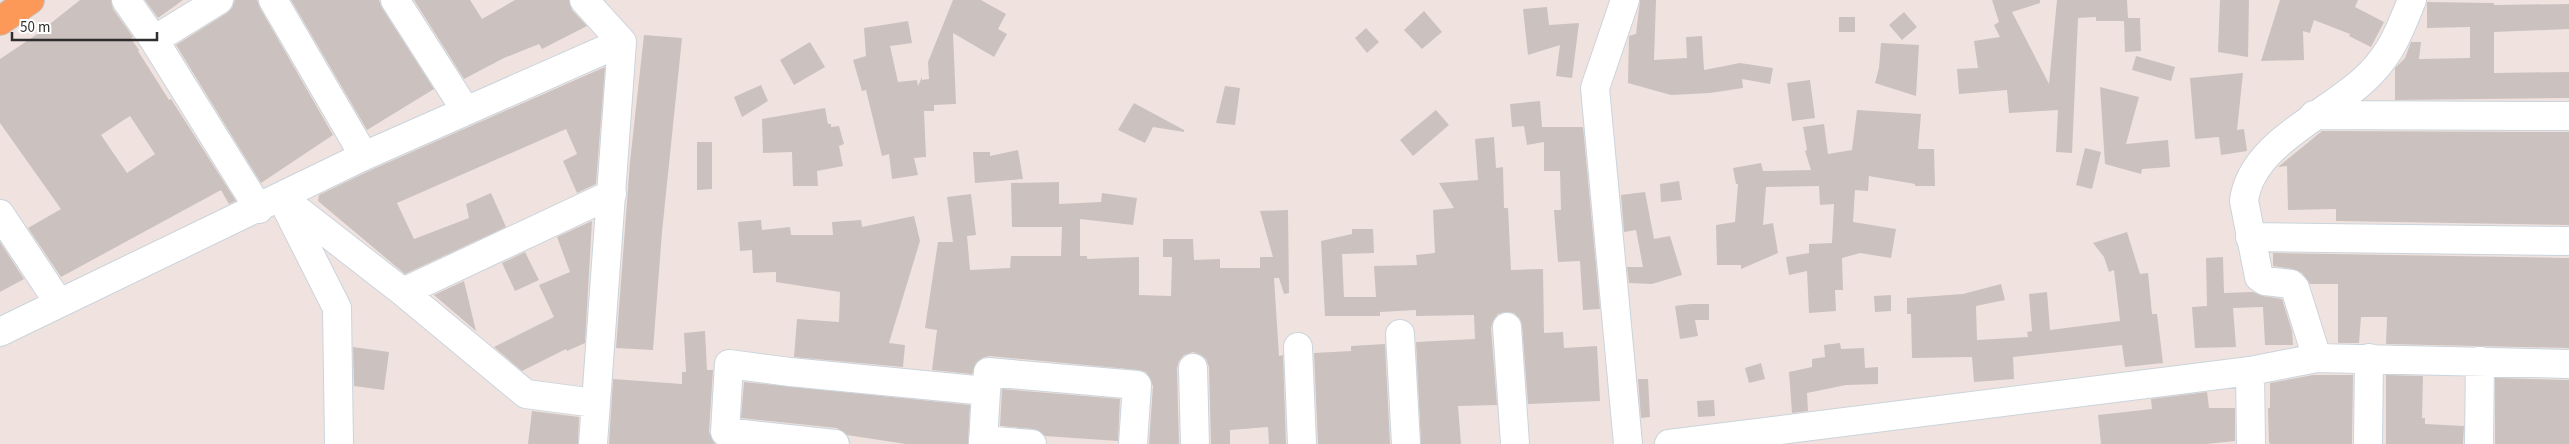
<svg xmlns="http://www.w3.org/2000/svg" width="2569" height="444" font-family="'Source Sans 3',sans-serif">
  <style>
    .building { fill: #cbc1be; fill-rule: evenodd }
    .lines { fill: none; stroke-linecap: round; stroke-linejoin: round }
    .minor-casing { stroke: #cad4dc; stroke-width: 30 }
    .major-casing { stroke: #c4c4c4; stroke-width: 30 }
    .minor { stroke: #fff; stroke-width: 28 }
    .major { stroke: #fd9958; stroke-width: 28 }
  </style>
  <rect width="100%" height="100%" fill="#f0e3df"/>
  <path class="building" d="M80,0h31l2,9 20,28 -2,2 8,11 -1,1 31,49 2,-1 65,102 -7,3 -8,-14 -160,87 -33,-49 33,-19 -61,-86v-64l36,-24zM130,116l25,38 -28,19 -26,-38z
    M145,0h38l-25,18z
    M235,0h22l3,8 73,127 -72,48 -85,-138 51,-32 5,-5z
    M291,0h88l3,8 52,81 -67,41z
    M414,0h56l12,19 33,-19h54l3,10 15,16 -45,23 -3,-5 -35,14 -40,21z
    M953,0h28l25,14 -8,15 9,5 -13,23 -41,-24 3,71 -22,1v6h-10l2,46 -12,1 4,17 -26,4 -3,-25 -7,2 -16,-66 -4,1 -9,-31 13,-4 -2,-28 44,-7 4,22 -22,3 8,36 19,-2 1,6 4,-9v3l7,-1 -1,-17z
    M1640,0h16l-2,60 33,-2 -1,-21 16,-1 2,34 36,-7 33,5 -3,16 -28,-5 1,9 -33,5 -39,2 -43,-12 1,-47 7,-2z
    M1992,0h48v3l-28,9 37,72 8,-84h70l1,18h12l1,33 -16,1 -1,-31h-28v-4l-18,1 -6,135 -16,-1 2,-42 -49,3 -2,-23 -48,4 -2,-25 21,-1 -4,-27 26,-4 -6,-12 5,-3z
    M2220,0h29l-1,57 -30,-5z
    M2280,0h78l-3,7 29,15 -13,25 -22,-11 1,-2 -36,-14 -4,13 -7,-2 1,29 -43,1z
    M2427,2l67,1v2l75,-1v25l-75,3v41l75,-1v26l-174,2v-32l10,-10 6,-16h10l-2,17 51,-1v-31l-43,1z
    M1547,7l2,18 30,-2 -7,55 -16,-2 4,-31 -32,10 -5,-46z
    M1424,11l18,21 -20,17 -18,-19z
    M1904,12l13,15 -15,13 -13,-15z
    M1839,17h16v15h-16z
    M1366,28l13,14 -12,11 -12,-15z
    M644,35l38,3 -20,194 -9,118 -37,-2 14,-186z
    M810,42l15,25 -31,18 -14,-25z
    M1881,43l38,2 -3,51 -41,-13 4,-15z
    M2136,56l39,11 -4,14 -39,-11z
    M605,67l-9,117 -19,9 -14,-32 14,-7 -11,-25 -169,74 17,36 55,-21 -3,-14 25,-11 15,34 -101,47 -87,-73 1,-6 52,-25z
    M2243,73l-6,57 7,-1 3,22 -26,4 -2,-18 -24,2 -5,-61z
    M1810,80l5,38 -23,3 -5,-38z
    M761,85l7,16 -26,16 -8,-20z
    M1225,86l15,2 -5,37 -19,-2z
    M2100,87l39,10 -13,47 42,-4 2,27 -28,2 -1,5 -36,-10z
    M1540,101l2,26h41l17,182 -17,1 -3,-49 -22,1 -4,-52h7l-1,-39h-16v-29l-17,3 -3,-19 -12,1 -2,-23z
    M1134,103l50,27v2l-31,-5 -8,16 -27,-13z
    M825,108l3,16h3v3l8,-1 5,18 -5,2 4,20 -26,5 1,15h-25l-1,-34 -29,1 -1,-34z
    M1436,110l13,15 -36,31 -13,-16z
    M1857,110l64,4 -3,35h16l1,37h-20v-2l-46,-8 -1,15 -13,-1 -2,32 43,7 -5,29 -31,-5 -18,5 1,32h-8l1,21 -27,2 -2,-42 -18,4 -3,-18 23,-4v-9l23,-1 2,-39 -14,1 -1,-19 -53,1 -3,38 10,-2 5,30 -37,16v-4h-24l-1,-40 19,-3 3,-38h-2l-3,-16 28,-5 2,8 48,-1 -6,-19 2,-1 -4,-23 21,-3 4,30 24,-4z
    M2322,131l247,1v93l-233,-4v-12l-48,1 -1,-44 -9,1z
    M1494,137l2,31 7,-1 1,41h4l3,62 32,-1 1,64 19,-1 1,16 33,-2 3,55 -72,3 -6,-79 -2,-6 -6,-6 -9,-1 -7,2 -5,7 -2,7 6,77 -39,1 3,38h-40l-5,-102 59,-3 -1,-24 -58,1v-6l-36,2v4h-55l-4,-75 31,-7v-5h21l1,24 -32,1 2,43h32l-2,-31 43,-1 -1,-10 19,-2 -2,-43 21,-2 -15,-25 39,-3 -3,-41z
    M697,142h15v47l-15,1z
    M2085,148l16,4 -9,37 -16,-4z
    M1018,150l5,29 -48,4 -2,-31h17v4z
    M1679,181l3,19 -21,2 -1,-18z
    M1059,182v22l42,-2 1,-9 35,5 -4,27 -53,-6v37h7v3l52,-2v38l32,1 1,-39h-9v-18h30l1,21 26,-1v9h40v-11h13l-13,-46 28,-1 1,83 -5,1 -5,-16h-5l5,78 4,-1 3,89h-17l-1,-17 -38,3v14h-19l-2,-77 -3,-8 -5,-4 -8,-3 -9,3 -5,6 -2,7 2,76h-30l4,-58 -7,-14 -7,-2 -150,-14 -7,2 -6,5 -4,11 -40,-4 5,-40 -12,-2 13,-86h15l-6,-45 24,-3 5,41 -9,1 3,34 40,-2 1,-12h50l1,-29h-50l-1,-44z
    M1645,192l9,47 16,-3 12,39 -30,9 -23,-1 -2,-16h16l-7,-37 -12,2 -3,-37z
    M914,216l6,25 -31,102 16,2 -2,22 -109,-10 3,-38 42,3 1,-30 -64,-10v-10l-23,1 -1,-23 -12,1 -2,-29 23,-2 1,10 28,-3 1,8h42l-1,-13 29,-2 1,7z
    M592,221l-7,122 -18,8 -1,-2 -44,22 -28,-24 60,-30 -15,-32 31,-13 -13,-35z
    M2127,232l13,42 8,-1 4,41h5l6,49 -38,4 -3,-22 -109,12 1,22 -40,3 -2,-25 -60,1 -1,-44h-4v-16l56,-4 38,-10 4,16 -29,6 1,34 51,-3 -1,-5 5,-1 -3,-37 18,-2 3,38 70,-9 -6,-51 -5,2 -5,-15 -11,-14z
    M0,242l24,37 -24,13z
    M525,252l14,28 -24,11 -13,-28z
    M2273,253l296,5v90l-183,-4 1,-27h-26l-2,26h-21v-59h-28l-8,-11 -9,-4 -20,-3z
    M2223,257l1,36 29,-1 10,4 19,3 10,32 1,14h-28l-2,-38 -30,1 3,39 -41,1 -3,-41 15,-1 -1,-48z
    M464,281l12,50 -42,-36z
    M1891,295v16l-16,1 -1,-16z
    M1691,304h18v16h-14l3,16 -18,3 -5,-33z
    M705,331l2,39h6l-4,62 6,12h-106l4,-65 69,5v-12h4l-2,-39z
    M1840,343l1,6 23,-1 1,20 13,-1v17l-32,1 -39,8 1,18 -16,2 -3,-41 23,-5v-8l13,-2 -1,-12z
    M1385,344l5,100h-72l-4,-91 37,-2v-5z
    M353,347l36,5 -5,38 -30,-4z
    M1761,363l4,16 -16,4 -4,-15z
    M2313,375h40l-1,69h-81l-2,-1 -1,-35h2v-25z
    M2386,375l37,1 -1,42h3v6l39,2 -1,18h-77z
    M2495,378l74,2v64h-74z
    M1638,379h10l2,38 -9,1z
    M744,382l226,23 -2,39h-62l-59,-9 -10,-7 -96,-10z
    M1002,389l118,10 -2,42 -73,-5 -11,-7 -34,-3z
    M2207,392l2,16h26v33l-29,3h-105l-3,-29 54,-6 -1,-10z
    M1714,400l1,16 -17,1 -1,-16z
    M532,411l47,6 -1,27h-50z"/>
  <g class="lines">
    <g class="minor-casing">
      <path id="minor" d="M126,0l28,40 105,169
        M273,0l91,156
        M395,0l71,111
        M584,0l38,42 -29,402
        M1625,0l-30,88 33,356
        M154,40l65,-40
        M2314,115l255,1
        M281,197l122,95 123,102 69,9
        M284,203l53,105 2,136
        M0,214l59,89
        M2250,237l319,4
        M403,292l209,-98
        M1507,327l8,117
        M0,332l364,-176 258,-114
        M1400,334l6,110
        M1298,347l4,97
        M2317,358l-22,-70 -4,-4 -26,-3 -6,-4 -15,-76c7,-60 91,-89 127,-128 22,-23 29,-44 41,-73
        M1193,368l2,76
        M2250,371l1,73
        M986,391l2,-19 149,13 -4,59
        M983,440l49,4
        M835,444l-110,-12 4,-68 61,8 196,19 -3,53
        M1669,444l581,-73 67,-13 252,6
        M2368,444l1,-86
        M2479,444l1,-83"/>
    </g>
    <g class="major-casing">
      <path id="major" d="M0,21l30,-21"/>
    </g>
    <use href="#minor" class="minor"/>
    <use href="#major" class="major"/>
  </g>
  <path d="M12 32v8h145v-8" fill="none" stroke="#2e2e2e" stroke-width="2.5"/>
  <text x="20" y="32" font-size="15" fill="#2e2e2e" stroke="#ffffff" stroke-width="4" paint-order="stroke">50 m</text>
</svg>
